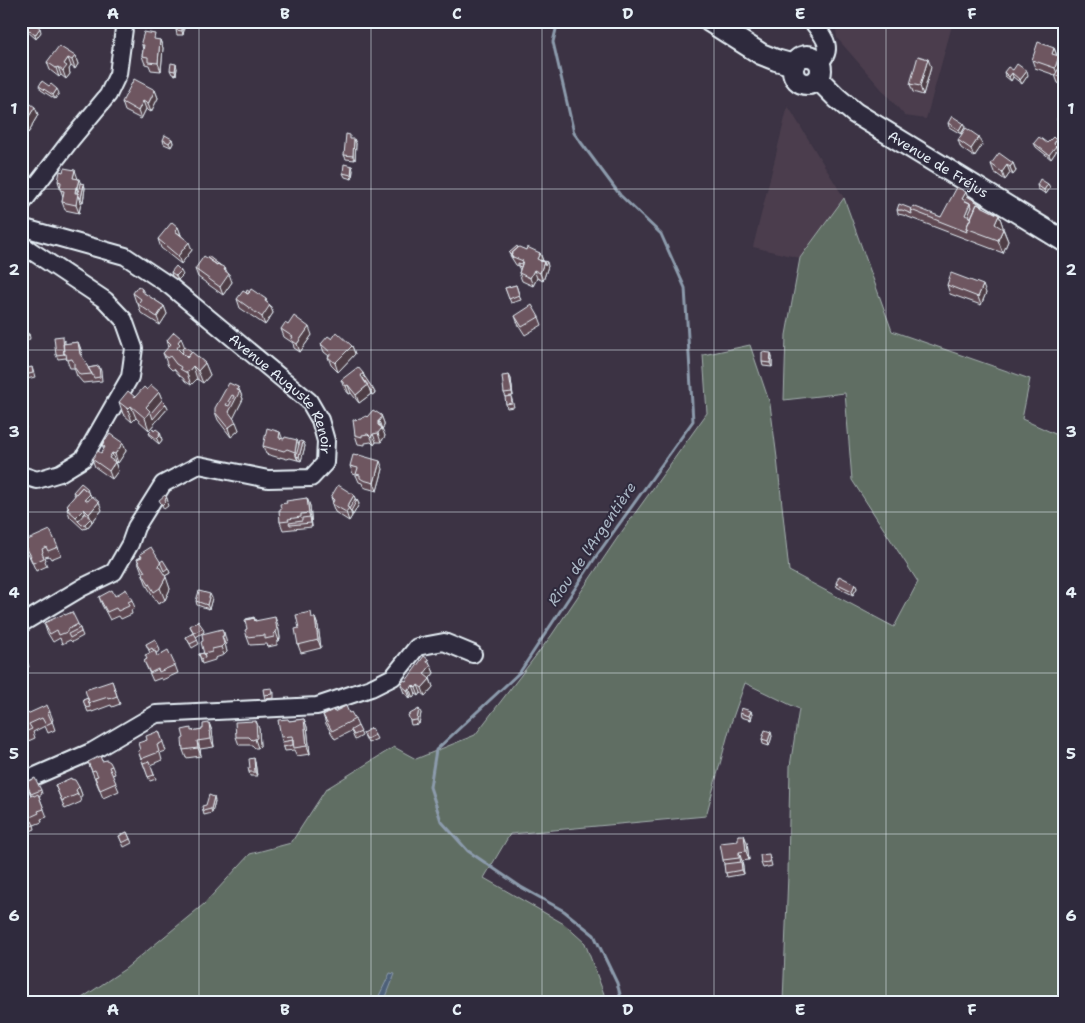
<svg xmlns="http://www.w3.org/2000/svg" width="1085" height="1023" font-family="'Shantell Sans',sans-serif">
  <style>
    .built { fill: #4b3e4d }
    .green { fill: #606e64; stroke: #a4b0ae }
    .water { fill: #4e6179; stroke: #8c9bac }
    .lines { fill: none; stroke-linecap: round; stroke-linejoin: round }
    .stream { stroke: #8c9bac; stroke-width: 3 }
    .minor-casing { stroke: #e8f1f8; stroke-width: 20 }
    .major-casing { stroke: #e8f1f8; stroke-width: 24 }
    .minor { stroke: #2f2a3d; stroke-width: 16 }
    .major { stroke: #2f2a3d; stroke-width: 20 }
    .wall { fill: #5f4a53; stroke: #e8f1f8 }
    .shaded-wall { fill: #4d3c44; stroke: #e8f1f8 }
    .building { fill: #6e5661; stroke: #e8f1f8; fill-rule: evenodd }
    .grid { fill: none; stroke: #e8f1f8; stroke-width: 1; stroke-opacity: 0.55 }
    .labels { text-anchor: middle; stroke-width: 4; stroke-linejoin: round; paint-order: stroke }
    .street-label { font-size: 14px; fill: #e8f1f8; stroke: #2f2a3d }
    .water-label { font-size: 15px; font-style: italic; fill: #aab7c5; stroke: #2f2a3d }
    .neatline { fill: none; stroke: #e8f1f8; stroke-width: 2 }
    .grid-label { font-size: 16px; text-anchor: middle; font-weight: bold; fill: #e8f1f8 }
  </style>
  <rect width="100%" height="100%" fill="#3c3344"/>
  <filter id="ink" filterUnits="userSpaceOnUse"><feTurbulence type="fractalNoise" baseFrequency=".02" numOctaves="2"/><feDisplacementMap in="SourceGraphic" scale="10" xChannelSelector="R" yChannelSelector="G"/><feConvolveMatrix kernelMatrix="1 2 1 2 8 2 1 2 1" color-interpolation-filters="sRGB"/></filter>
  <g filter="url(#ink)">
    <path class="built" d="M835,21l118,1 -27,97 -21,-3 -68,-78z
      M788,106l56,92 -44,60 -47,-11z"/>
    <path class="green" d="M844,198l48,133 138,48 -8,40 42,19v564h-281l5,-128 2,-108 9,-57 -54,-26 -14,40 -25,93 -196,18 -26,44 80,46 21,19 22,59h-531l49,-33 79,-65 46,-50 41,-11 35,-54 68,-42 22,12 59,-24 76,-99 67,-99 89,-124 -4,-58 47,-10 20,59 7,54 12,113 105,56 24,-45 -66,-102 -7,-87 -61,7 2,-65 14,-77z"/>
    <path class="water" d="M390,973l5,1 -11,28h-8z"/>
    <g class="lines">
      <path class="stream" d="M558,21l-5,21 21,91 46,62 41,39 24,54 8,133 -96,134 -77,117 -84,78 -6,37 11,34 27,30 53,36 43,24 30,24 23,48 5,19"/>
      <g class="minor-casing">
        <g id="minor">
          <path d="M812,21c10,14 24,27 7,42"/>
          <path d="M21,205l49,-64 38,-46 10,-21 7,-53"/>
          <path id="s1" d="M21,230l7,-1 97,27 45,30 139,115 11,19 6,21 -1,22 -14,15 -43,1 -69,-14 -36,19 -27,43 -6,17 -16,28 -31,15 -62,37"/>
          <path d="M21,244l84,56 19,20 10,28 -4,29 -47,82 -23,14 -23,7 -16,-5"/>
          <path d="M21,781l12,-4 60,-26 63,-37 161,-8 54,-18 22,-11 24,-30 27,-5 29,12"/>
        </g>
      </g>
      <g class="major-casing">
        <g id="major">
          <path d="M709,21l52,33 15,6 18,5"/>
          <circle cx="807" cy="70" r="14"/>
          <path id="s2" d="M818,79l19,19 18,15 209,128"/>
        </g>
      </g>
      <use href="#minor" class="minor"/>
      <use href="#major" class="major"/>
    </g>
    <path class="wall" d="M150,21h13v2l-13,-1z
      M24,26l17,6 -5,7 -10,-9z
      M182,26l2,4 -1,5h-6l-1,-5z
      M157,40h3l3,8 -2,23 -10,-1 -2,-5 -4,-1 -3,-8 1,-6 -1,-5z
      M1054,48l7,16 3,-5v27l-6,-3 -3,-8 -20,-7 -3,-8z
      M75,56l3,8 -3,5 -4,-3 -2,3 1,5 -4,5 -5,-4 -2,2 -9,-7 -3,-8z
      M931,67l-8,28 -10,-3 -3,-8z
      M177,68l-1,7 -4,-1 -2,-4z
      M1013,70l15,5 -6,9 -9,-7 -2,4 -6,-5 -1,-4z
      M39,86l20,7 -4,6 -14,-9z
      M155,90l3,8 -7,14 -5,-3 -5,10 -16,-8 -3,-9z
      M26,105l9,2 3,8 -6,10v2l-4,6 -7,-4v-23z
      M1064,110v16l-6,-3 -1,-4z
      M948,123h15l2,4 -4,7 -12,-7z
      M172,139l1,4 -2,4 -7,-3 -1,-4z
      M352,139l4,4 -1,17 -9,-1 -2,-4z
      M958,140l24,5 -8,12 -13,-9z
      M1056,140l2,4 -2,2 1,4 -6,9 -15,-12 -2,-4h13z
      M1013,163l3,8 -3,4 -3,-2 -5,7 -11,-8 -3,-8z
      M353,170l-1,9 -7,-2 -2,-4z
      M78,179l2,4 4,1 1,4 -2,14h-2l-2,11 -14,-3 -3,-8 1,-5 -5,-16z
      M1048,184l2,4 -4,6 -8,-5 -1,-4z
      M966,192l1,4 16,10v1l16,8 4,12v1l5,13 -5,12 -100,-38 -5,-1 -1,-4 15,-1 29,8z
      M178,227l3,8 11,15 -11,14 -20,-16 -3,-9z
      M518,248l22,5 3,8 5,5 -5,15 -6,-3 -4,8 -11,-5 -3,-8 1,-3 -2,-4 -2,-1 -5,-8 -2,-4z
      M225,268l7,14 -9,13 -25,-18 -3,-8z
      M171,272l12,3 -5,5 -6,-4z
      M516,285l5,15 -10,3 -6,-15z
      M947,285l39,8 -5,12 -31,-11z
      M142,289l2,4 20,13 3,8 -7,11 -19,-12 -3,-9v-1l-2,-1 -3,-9z
      M246,293l24,12 3,8 -8,12 -25,-17 -3,-9z
      M515,316l24,1 3,8 -17,10 -7,-11z
      M288,325l24,10 -12,17 -6,-4 -1,-5 -9,-6 -3,-8z
      M21,332l9,6 -2,3 -6,-4z
      M331,338l21,8 3,8 -17,18 -7,-7 -3,-8 1,-1 -5,-4 -3,-8z
      M65,340v4l13,-2 3,8 1,6 6,12 11,-2 2,5 1,10 -19,2 -6,-7 -3,-8h-4l-4,-10 -8,1 -2,-4z
      M167,340l17,7 21,16 5,12 -7,8 -6,-4 -6,6 -6,-4 -2,-3 -3,-2 -6,-7 -2,1 -4,-4 -5,-13 6,-6z
      M772,357v10l-9,-1 -1,-4z
      M32,367l3,10 -8,2 -2,-4z
      M363,373l2,5 8,11 2,4 -3,2 -2,-2 1,1 -12,9 -8,-10 -2,1 -5,-6 -3,-8z
      M509,375l2,4 2,17h-2l3,11 -7,1 -1,-4v-7l-2,-4z
      M238,387l5,12 -10,19 6,12 -8,7 -13,-17 -3,-8z
      M147,390l12,2 3,8 4,4 2,4 -19,22 -13,-12 -4,4 -9,-8 -4,-12 16,-5z
      M381,415l3,8v3l-2,3 3,7 -4,6h-5l-2,3 -3,-3 -6,1v2l-7,-1 -3,-9 6,-16 6,-2z
      M154,431l6,1 1,4v1l1,3 -3,4 -8,-7 -2,-4z
      M283,439l16,5 4,-2 2,4 -4,15 -11,-3 -3,1 -7,-2v1l-14,-4 -3,-8z
      M123,443l3,8 -8,12 -3,-1 3,9 -6,8 -17,-12 -3,-8 9,-6 3,-4 -2,-4z
      M350,466l33,3 -6,22 -11,-3 -3,-2 -1,-3 -3,-1 -3,-7 -3,-1z
      M87,488l1,4 2,2 1,4 11,12 -15,18 -4,1 -13,-12 -3,-8 1,-1 -1,-3 8,-9 -2,-4z
      M354,495l1,4 2,1 2,4 -6,11 -2,-1 1,2 -3,5 -14,-9 -3,-8 1,-1 -2,-6z
      M307,498l3,8 2,21 -29,3 -3,-8 1,-12 6,-7z
      M23,542l35,5 3,8 -10,4 -2,-3 -4,1 1,3 -1,1 2,5 -11,5z
      M21,543l3,7 -3,2z
      M140,554l20,8 8,6 2,5 -5,3 5,13 -5,11 -7,4 -11,-18 -5,-14 -5,-13 4,-2z
      M836,583l19,1 2,4 -4,7 -16,-8z
      M115,596l17,4 3,8 -4,2 1,4 -11,5 -2,-3 -9,4 -8,-15 -3,-8z
      M212,598l-3,11 -12,-4 -1,-4z
      M65,615l13,9 5,12 -11,6 -2,-2 -8,4 -2,-6 -7,4 -6,-10 -3,-9z
      M254,617l2,4 22,4 2,13 -1,3 -2,1v3l-9,2 -1,-3 -17,1 -3,-8v-8z
      M313,618h2l3,8 3,22 -20,5 -3,-8 1,-17z
      M190,626l13,2 1,4 -8,5 3,7 -7,4 -6,-11 7,-4z
      M224,632l3,12h-2l2,8 -3,3 -9,3v2l-13,4 -3,-10 5,-1z
      M146,644l13,3 1,4 -4,2 1,3 18,9 3,8 -16,7 -1,-2 -8,3 -9,-20 3,-2 3,-6z
      M21,649l5,9 3,9 -8,4z
      M430,664l4,9 -4,5 3,9 -8,9 -4,-3 -2,3 -3,-2 -3,4 -2,-1 -1,1 -6,-5 -3,-8z
      M112,681l8,23 -8,3 -1,-2 -19,7v-1l-4,1 -5,-12 5,-2z
      M274,692v6l-9,1 -1,-4z
      M751,711l1,4 -1,5 -10,-3 -1,-4z
      M50,712l3,8 -1,1 3,9 -7,3 -3,-7 -12,6 2,6 -9,4 -5,-10v-14z
      M334,712l15,1 6,6 7,17 -7,4 -4,-9 -16,8 -9,-15 -3,-9z
      M421,713l-2,11 -8,1 -1,-4z
      M304,719l3,8 3,27 -13,2 -3,-6 -9,1 -4,-14 8,-16z
      M256,721l3,8 1,17 -2,2h-3l-3,-3h-13l-3,-8z
      M209,723l3,8 2,16 -14,2 1,7 -15,2 -3,-8 1,-12 8,-7 11,-2z
      M159,731l7,20 -6,2 2,7 -12,5 6,14 -6,2 -12,-30 2,-1 7,-10z
      M363,733l12,2 2,4 -9,4z
      M772,736l-3,10 -6,-2 -1,-5z
      M102,761l10,5 3,8 -3,1 7,16 -16,7 -15,-36z
      M255,762l2,14h-7l-1,-4 1,-4z
      M71,779l8,8 3,8 -2,3 1,4 -16,7 -10,-24z
      M26,782l15,8 1,4 -3,2 8,21 -6,2 1,3 -8,3 1,4 -11,5 -3,-8v-21l10,-9z
      M215,801l-3,12 -8,2 -1,-4z
      M127,832l5,11 -8,4 -5,-11z
      M744,835l3,8 2,17 -7,1 2,13 -17,3 -4,-17z
      M770,858l2,8 -9,2 -2,-5z"/>
    <path class="shaded-wall" d="M182,26l2,4 -1,5 -1,-4z
      M40,28l1,4 -5,7 -1,-4z
      M160,40l3,8 -2,23 -3,-8z
      M1054,48l3,8 -5,-2z
      M75,56l3,8 -3,5 -3,-9z
      M1059,56l3,9 -4,11 -3,-8z
      M68,58l3,8 -2,3 1,5 -4,5 -3,-8 1,-7z
      M928,59l3,8 -8,28 -3,-9z
      M176,64l1,4 -1,7 -1,-4z
      M58,67l3,8 -2,2 -3,-9z
      M1027,71l1,4 -6,9 -2,-4z
      M1012,73l1,4 -2,4 -2,-4z
      M57,89l2,4 -4,6 -2,-4z
      M155,90l3,8 -7,14 -3,-8z
      M143,101l3,8 -5,10 -3,-8z
      M35,107l3,8 -6,10v2l-4,6 -3,-8 3,-7z
      M963,123l2,4 -4,7 -2,-4z
      M979,137l3,8 -8,12 -3,-8z
      M172,139l1,4 -2,4 -2,-4z
      M354,139l2,4 -1,17 -2,-4z
      M1056,140l2,4 -2,2 1,4 -6,9 -2,-4 5,-11z
      M1013,163l3,8 -3,4 -3,-8z
      M1007,165l3,8 -5,7 -3,-8z
      M352,166l1,4 -1,9 -1,-4z
      M75,170l3,9 -2,7 -3,-8z
      M79,179l3,8 -2,8 -3,-8z
      M84,184l1,4 -2,14 -2,-4z
      M1048,184l2,4 -4,6 -2,-4z
      M76,187l5,15 -2,11 -3,-8 -1,-12z
      M966,192l3,8 -5,3 -2,-4z
      M970,203l3,8 -7,8 -1,-4z
      M999,215l4,12 -3,9 -5,-12z
      M178,227l3,8 -6,-4z
      M1003,229l5,12 -5,12 -5,-13z
      M189,242l3,8 -11,14 -3,-8z
      M540,253l3,8 -4,2 -2,-4z
      M544,262h3l1,4 -5,15 -3,-8z
      M225,268l2,8 2,-2 3,8 -9,13 -3,-8z
      M534,270l3,8 -4,8 -3,-8z
      M181,271l2,4 -5,5 -2,-4z
      M983,285l3,8 -5,12 -3,-8z
      M266,299l3,8 1,-2 3,8 -8,12 -3,-8 3,-16z
      M164,306l3,8 -7,11 -3,-8z
      M309,327l3,8 -12,17 -3,-8z
      M29,334l1,4 -2,3 -1,-4z
      M181,338l5,12 -1,6 -8,-8 1,-6z
      M78,342l3,8 1,12 -2,-8z
      M352,346l3,8 -17,18 -3,-9z
      M771,353l1,4v10l-2,-4z
      M205,363l5,12 -7,8 -5,-12z
      M193,366l4,13 -6,6 -4,-12z
      M363,373l3,9 -1,1 -4,-7z
      M509,375l2,4 2,17 -1,-4z
      M348,385l3,8 -2,1 -3,-8z
      M368,385l3,9 -12,9 -3,-8z
      M238,387l5,12 -11,22 -3,-9z
      M373,389l2,4 -3,2 -1,-4z
      M159,392l5,12h2l2,4 -19,22 -4,-12 1,-11z
      M131,406l5,12 -4,4 -4,-13z
      M23,409l2,4 -3,3 -1,-5z
      M381,415l3,8v3l-2,3 -3,-8z
      M23,420l3,8 -5,5v-11z
      M378,421l3,9 1,-2 3,8 -4,6 -3,-9z
      M236,422l3,8 -8,7 -3,-9z
      M160,432l2,8 -3,4 -2,-5 2,-5z
      M280,432l3,8 -4,-2z
      M373,434l3,8 -2,3 -3,-8z
      M297,440l3,8 -4,8 2,4 -3,-8z
      M303,442l2,4 -4,15 -2,-4z
      M123,443l3,8 -8,12 -3,-9z
      M112,453l3,9 -3,5 -3,-9z
      M380,461l3,8 -6,22 -3,-8z
      M115,462l3,9 -6,8 -3,-8z
      M90,494l3,8 -2,8 -6,-11z
      M354,495l2,7 1,-2 2,4 -6,11 -2,-4 -1,-1 2,6 -3,5 -3,-9 1,-5z
      M167,498l1,4 -1,1 1,3 -4,3 -2,-4 3,-6z
      M307,498l3,8 2,21 -3,-14z
      M99,502l3,8 -10,12 -3,-8z
      M84,509l3,8 -9,4 -2,-4z
      M91,518l1,4 -5,6 -2,-4z
      M161,563l7,5 2,5 -7,4 -5,-12z
      M166,577l4,12 -5,11 -5,-12z
      M855,584l2,4 -4,7 -1,-4z
      M210,594l2,4 -3,11 -2,-4z
      M275,617l3,8 2,13 -1,3 -3,-9z
      M315,618l3,8 3,22 -3,-8z
      M222,636l3,8 2,8 -3,3 -3,-8z
      M428,659l6,14 -7,9 -3,-8 3,-12z
      M430,679l3,8 -8,9 -3,-8z
      M413,685l3,9 -3,4 -3,-8z
      M418,685l3,8 -2,3 -3,-8z
      M408,689l3,8 -1,1 -3,-8z
      M419,709l2,4 -2,11 -2,-4z
      M751,711l1,4 -1,5 -2,-4z
      M304,719l3,8 3,27 -3,-8z
      M256,721l3,8 1,17 -2,2 -3,-9z
      M209,723l3,8 2,16 -3,-8z
      M771,732l1,4 -3,10 -1,-5z
      M197,741l3,8 1,7 -3,-8z
      M254,758l1,4 2,14 -2,-4z
      M79,787l3,8 -2,3 -4,-8z
      M214,797l1,4 -3,12 -1,-4z
      M744,835l3,8 2,17 -3,-9z
      M739,852l3,9 2,13 -2,-4z"/>
    <path class="building" d="M28,21h3l9,7 -5,7 -11,-9z
      M176,25l6,1v5l-6,-1z
      M144,32l11,2 -1,5 6,1 -2,23 -10,-1v-5l-6,-1 2,-11h-2l-1,-3z
      M1038,42l16,6 -2,6 7,2 -4,12 -23,-8z
      M59,46l16,10 -3,4 -4,-2 -4,6 3,2 -4,5 -5,-4 -2,1 -9,-6z
      M918,56l10,3 -8,27 -10,-2z
      M1064,59v21l-9,-5z
      M171,63l5,1 -1,7 -5,-1z
      M1017,64l10,7 -7,9 -8,-7 -3,4 -5,-5 4,-5 5,3z
      M134,79l21,11 -7,14 -5,-3 -5,10 -16,-9z
      M42,81l7,5 2,-2 6,5 -4,6 -14,-9z
      M28,102l7,5 -7,11 1,1 -4,6 -4,-3v-9l1,-2h-1v-5l2,-3 3,2z
      M1062,109l2,1v13l-7,-4z
      M952,116l11,7 -4,7 -11,-7z
      M966,128l13,9 -8,12 -13,-9z
      M346,134l4,1v4h4l-1,17 -9,-1z
      M165,135l7,4 -3,4 -6,-3z
      M1039,137l8,6 6,-6 3,3 -2,4 2,2 -7,9 -15,-12z
      M999,153l14,10 -3,4 -3,-2 -5,7 -11,-8z
      M344,164l8,2 -1,9 -8,-2z
      M64,168l11,2 -2,8 6,1 -2,8h-1l-1,6h3l-2,12 -14,-3 2,-11 -4,-1 1,-8 -3,-1 2,-10 3,1z
      M1040,179l8,5 -4,6 -7,-5z
      M80,183l4,1 -3,14h-1l-2,-5h-1v-2h2z
      M957,187l9,5 -4,7 8,4 -5,12 6,3 -5,10 1,4 -56,-22 2,-4 28,11z
      M967,196l16,10h-1l-5,-2 -6,14 -3,-2 4,-9 -2,-4 -5,-2z
      M899,204l13,5 -1,1 1,4 -10,-4h-5z
      M977,204l22,11 -4,9 8,5 -5,11 -32,-12z
      M172,222l6,5 -3,4 14,11 -11,14 -20,-17z
      M517,246l1,2 -7,6 2,4 -4,-5z
      M519,247l7,3 1,-3 13,6 -3,6 7,3 -4,11 -6,-3 -4,8 -11,-5 4,-12 -10,-4 -2,-3z
      M204,256l13,9 1,-1 7,4 -1,2 5,4 -9,13 -25,-18z
      M208,256l13,10 -3,-2 -1,1 -10,-7z
      M540,260l7,2 -2,4 -1,-4 -4,-1z
      M518,263l4,1 -1,3 -3,-1z
      M176,266l5,5 -5,5 -5,-4z
      M951,273l32,12 -5,12 -31,-12z
      M516,285l3,10 -10,4 -4,-11z
      M138,286l4,3 -1,2 23,15 -7,11 -19,-13 3,-5 -8,-6z
      M251,289l15,10 -1,2 5,4 -8,12 -25,-18 6,-8 5,3z
      M247,290l3,2 -2,2 -2,-1z
      M532,305l7,12 -17,10 -7,-11z
      M294,316l15,11 -12,17 -6,-4 2,-3 -12,-8 4,-6 3,2z
      M23,330l6,4 -2,3 -6,-3z
      M174,332l7,6 -3,4 2,2 -3,4 10,10 5,-6 13,11 -7,8 -5,-5 -6,7 -7,-4 1,-2 -5,-3 -6,-8 -3,2 -4,-5 8,-9 -4,-4z
      M337,332l15,14 -17,17 -7,-6 3,-4 -10,-9 7,-8 4,3z
      M63,336l1,18h1l-9,1 -2,-18z
      M78,342l2,12 5,7 1,3 6,10 -12,1 -6,-8v-4l-2,-4 -5,1 -1,-6h-2l-1,-10z
      M185,346l7,6 -5,5 -5,-4 1,-1 -1,-3z
      M762,352l9,1 -1,10 -8,-1z
      M99,366l1,11 -6,1 -2,-4 -4,-6z
      M32,367l1,6 -8,2 -1,-6z
      M358,367l5,6 -2,3 7,9 -12,10 -8,-10 -2,1 -5,-6z
      M509,375l3,17 -8,1 -2,-17z
      M365,377l8,12 -2,2 -8,-12z
      M229,383l9,4 -1,3 3,1 -11,21 7,10 -8,6 -13,-16v-4zM232,395l2,1 -5,10 -3,-1z
      M151,385l8,7 -13,15 4,4 -5,7 -14,-12 -3,3 -9,-7 9,-11 7,6 9,-10 3,3z
      M511,396l1,7 -6,1 -1,-7z
      M162,400l4,4 -13,15 -2,-6z
      M373,410l8,5v3l-2,3h-1v4l4,3 -4,5 -5,1 -2,3 -3,-3 -6,1v2l-7,-2 -2,-15 8,-1 1,-1 4,-2 1,1z
      M267,428l13,4 -1,6 5,1 1,-2 12,3 -2,12 -8,-3 -3,2 -7,-2v1l-14,-4z
      M153,429l1,2 2,-2 4,3 -1,2 1,2 -3,3 -8,-6z
      M110,434l13,9 -8,11 -3,-1 -3,5 6,4 -6,9 -17,-12 6,-8 3,2 4,-6 -3,-2z
      M300,441l3,1 -4,15 -3,-1z
      M353,455l5,1 1,-1 21,6 -6,22 -11,-3 -3,-2v-3l-4,-1 2,-6 -8,-2z
      M81,483l6,5 -2,2 -3,-3 -6,7 -3,-2z
      M338,485l16,10 -7,12 2,1 -3,4 -14,-8 2,-4 -3,-3z
      M82,487l8,7 -5,5 3,2 4,-5 7,6 -10,12 -5,-5 -8,8 -9,-8 2,-2 -2,-2z
      M165,495l2,3 -2,1 1,2 -4,4 -3,-5z
      M307,498l2,15 -8,1v3l-13,2 1,2 -9,1 -1,-12h2l-1,-6 7,-1 -1,-2z
      M355,499l2,1 -6,11 -2,-2z
      M85,513l6,5 -6,6 -3,1 -4,-4z
      M310,517l1,6 -21,2 -1,-2 13,-2v-3z
      M50,530l8,17 -10,4 -2,-4 -4,2 1,3 -1,1 2,5 -11,5 -3,-6 1,-1 -8,-14z
      M151,547l10,16 -3,2 8,12 -6,11 -6,4 -11,-18 2,-2 -8,-13 5,-2 -2,-3z
      M163,560l5,8 -4,3 -4,-9z
      M839,576l16,8 -3,7 -16,-8z
      M126,589l6,11 -4,2 1,4 -11,5 -2,-3 -9,4 -8,-15 13,-7 3,6z
      M199,591l11,3 -3,11 -11,-4z
      M72,612l6,12 -11,6v2l-8,3 -2,-5 -7,4 -6,-11 20,-9 1,1z
      M311,612l1,6h3l3,22 -20,5 -3,-16 4,-1 -3,-13z
      M254,617l1,4 -1,-3 -8,2v-1z
      M275,617l2,13 -1,2 -2,2v3l-9,2v-4l-18,2 -2,-7 2,-1 -2,-9 9,-2 1,3z
      M198,621l5,7 -9,5 -4,-7z
      M80,628l1,4 -11,6 -2,-4z
      M222,629l2,7h-2l2,8 -3,3 -9,2v3l-8,2 -3,-12 2,-1 -1,-7z
      M194,633l4,7 -8,4 -4,-7z
      M155,639l4,8 -6,3 -1,-2 -3,2 -3,-6z
      M21,649l5,9 -5,3z
      M168,650l7,15 -16,7 -1,-3 -8,4 -6,-12 3,-2 -2,-4 10,-4 2,5z
      M204,653l1,5 -4,1 -2,-5z
      M424,656l4,3 -1,3 4,3 -7,9 6,5 -8,9 -4,-3 -2,3 -3,-3 -3,5 -2,-1 -1,1 -6,-5 3,-5 2,1z
      M112,681l5,15 -8,3 -1,-2 -19,6 -4,-13z
      M272,688l1,6 -9,1 -1,-6z
      M88,698l2,9 -4,1 -3,-8z
      M47,705l3,7 -2,1 4,9 -6,3 -4,-7 -13,6 3,5 -9,4 -2,-4v-11l5,-2 -1,-1z
      M346,706l3,7 2,-1 4,7 -23,12 -9,-16 10,-5 1,2z
      M741,708l10,3 -2,5 -9,-3z
      M419,709l-2,11 -7,1 -2,-6z
      M288,719l1,2 15,-2 3,27 -13,2 -2,-12 -11,1 -3,-17z
      M256,721l1,17 -2,1 -3,1 -3,-3h-13l-1,-15z
      M209,723l2,16 -14,2 1,7 -15,2 -1,-11 2,-1 -2,-8 9,-2v3l12,-2v-5z
      M358,726l3,6 -7,3 -3,-5z
      M371,728l4,7 -8,4 -4,-6z
      M765,730l6,2 -3,9 -6,-2z
      M159,731l4,11 -6,3 2,7 -18,7 -3,-8 2,-1 -2,-7 9,-3 -1,-4z
      M293,740v5l-10,2 -1,-5z
      M100,756l2,5 5,-1 3,2 2,4 -3,1 7,16 -16,7 -5,-13 3,-1 -3,-6 -3,1 -4,-9z
      M254,758l1,14h-6l-1,-4h2l-1,-9z
      M149,761l5,14 -6,2 -5,-14z
      M35,778l6,12 -10,4 -5,-12z
      M71,778v1l4,1 4,7 -3,3 2,4 -16,7 -7,-16z
      M38,794l6,15 -6,2 1,2 -15,7 -1,-3 -2,1v-13l2,-1 -2,-4 12,-5 1,1z
      M209,795l5,2 -3,12 -8,2 -1,-5 4,-1z
      M32,821l2,4 -11,5 -2,-4v-3l4,-1 1,2z
      M127,832l3,7 -8,4 -3,-7z
      M738,835h6l2,16 -7,1v6l-16,2 -3,-17 18,-2z
      M769,854l1,8 -9,1 -1,-8z
      M741,862l1,8 -17,3 -1,-9z"/>
  </g>
  <path class="grid" d="M199,21v981M371,21v981M542,21v981M714,21v981M886,21v981M21,189h1043M21,350h1043M21,512h1043M21,673h1043M21,834h1043"/>
  <g class="labels">
    <g class="street-label">
      <text dy="5" stroke="none"><textPath href="#s2" startOffset="148">Avenue de Fréjus</textPath></text>
      <text dy="5" stroke="none"><textPath href="#s1" startOffset="320">Avenue Auguste Renoir</textPath></text>
    </g>
    <g class="water-label">
      <text transform="translate(592 544) rotate(-56)" y="5">Riou de l'Argentière</text>
    </g>
  </g>
  <rect width="1085" height="1023" fill="none" stroke="#2f2a3d" stroke-width="55"/>
  <rect x="28" y="28" width="1030" height="968" class="neatline"/>
  <g class="grid-label">
    <text x="113" y="19">A</text>
    <text x="285" y="19">B</text>
    <text x="457" y="19">C</text>
    <text x="628" y="19">D</text>
    <text x="800" y="19">E</text>
    <text x="972" y="19">F</text>
    <text x="14" y="114">1</text>
    <text x="1071" y="114">1</text>
    <text x="14" y="275">2</text>
    <text x="1071" y="275">2</text>
    <text x="14" y="437">3</text>
    <text x="1071" y="437">3</text>
    <text x="14" y="598">4</text>
    <text x="1071" y="598">4</text>
    <text x="14" y="759">5</text>
    <text x="1071" y="759">5</text>
    <text x="14" y="921">6</text>
    <text x="1071" y="921">6</text>
    <text x="113" y="1015">A</text>
    <text x="285" y="1015">B</text>
    <text x="457" y="1015">C</text>
    <text x="628" y="1015">D</text>
    <text x="800" y="1015">E</text>
    <text x="972" y="1015">F</text>
  </g>
</svg>
